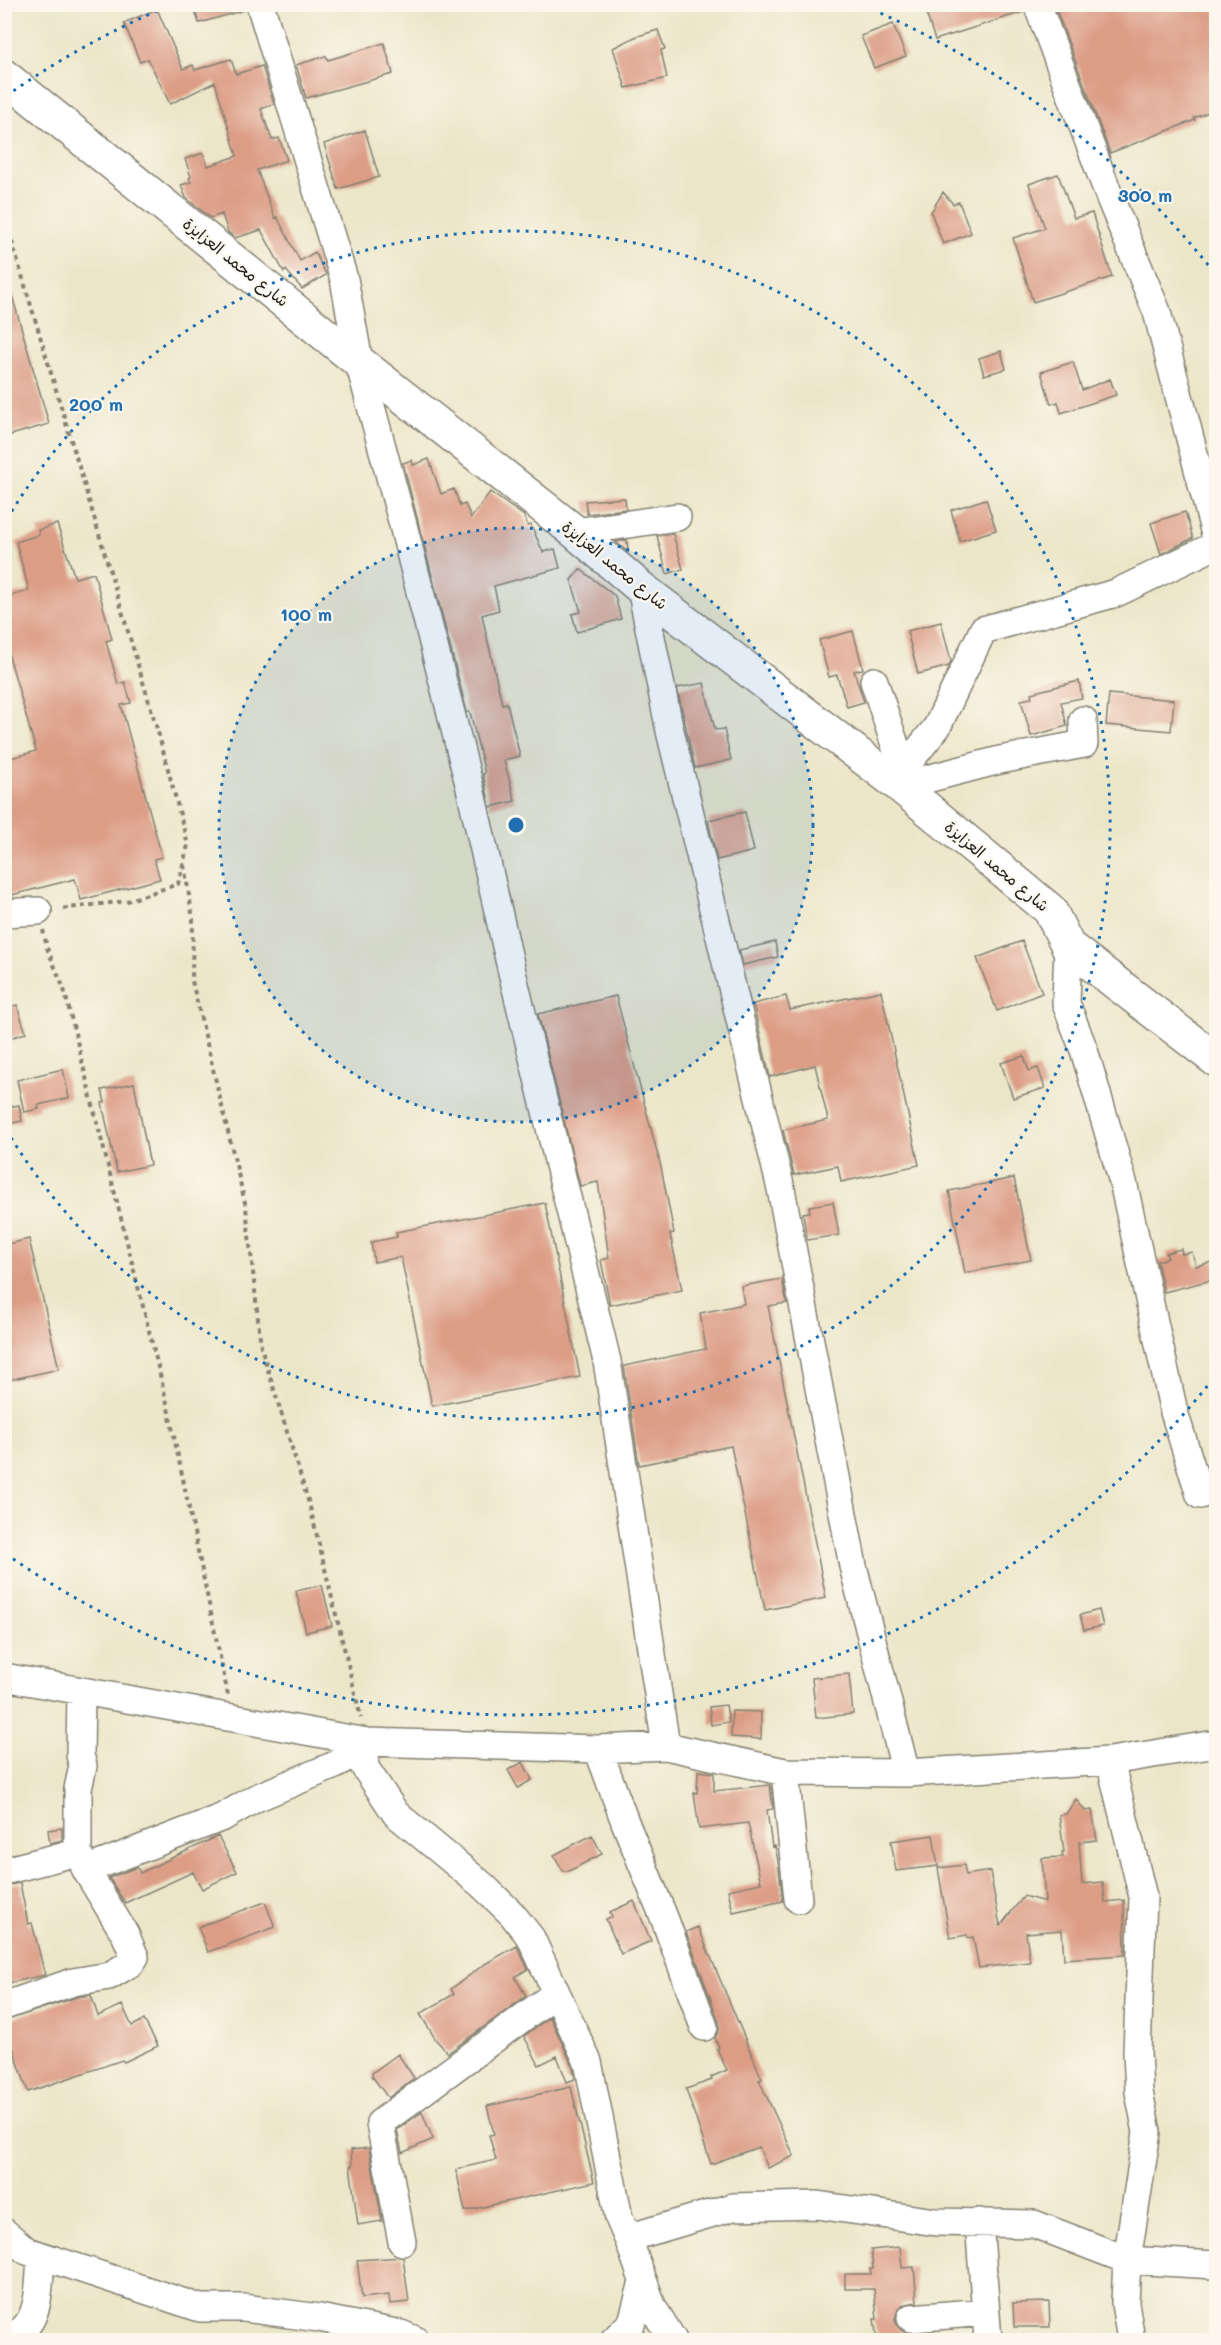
<svg xmlns="http://www.w3.org/2000/svg" width="1221" height="2345" font-family="Mali,'Playpen Sans Arabic',sans-serif">
  <style>
    .building { fill: #dc9c85 }
    .lines { fill: none; stroke-linecap: round; stroke-linejoin: round }
    .minor-casing { stroke: #848172; stroke-width: 30 }
    .major-casing { stroke: #848172; stroke-width: 36 }
    .path { stroke: #848172; stroke-width: 4; stroke-dasharray: 4.5 4.5; stroke-linecap: butt }
    .minor { stroke: #fff; stroke-width: 27 }
    .major { stroke: #fff; stroke-width: 33 }
    .ring { fill: none; stroke: #1f6fb2; stroke-width: 3; stroke-dasharray: 3 6 }
    .labels { text-anchor: middle; stroke-width: 4.5; stroke-linejoin: round; paint-order: stroke }
    .street-label { font-size: 16px; fill: #1c1c1c; stroke: #fbf7ec }
    .centre { fill: #1f6fb2; stroke: #fbf7ec; stroke-width: 3 }
    .ring-label { font-size: 18px; text-anchor: middle; font-weight: bold; fill: #1f6fb2; stroke: #fbf7ec; stroke-width: 4.5; stroke-linejoin: round; paint-order: stroke }
  </style>
  <rect width="100%" height="100%" fill="#fbf7ec"/>
  <filter id="ink" filterUnits="userSpaceOnUse"><feTurbulence type="fractalNoise" baseFrequency=".0167" numOctaves="2"/><feDisplacementMap in="SourceGraphic" scale="12" xChannelSelector="R" yChannelSelector="G"/><feConvolveMatrix kernelMatrix="1 2 1 2 8 2 1 2 1" color-interpolation-filters="sRGB"/></filter>
  <filter id="wash" filterUnits="userSpaceOnUse"><feTurbulence type="fractalNoise" baseFrequency=".008" numOctaves="4" result="noise"/><feDisplacementMap in="SourceGraphic" scale="24" xChannelSelector="R" yChannelSelector="G"/><feGaussianBlur stdDeviation="1.35" result="paint"/><feColorMatrix in="noise" values="0 0 0 0 0 0 0 0 0 0 0 0 0 0 0 0 0 1.4 0 .05"/><feComposite in="paint" operator="in"/></filter>
  <g filter="url(#wash)">
    <rect width="100%" height="100%" fill="#ece6c9"/>
    <g id="blocks">
      <path class="building" d="M193,4h52v6l-46,13z
        M923,4h99l1,8 -88,28z
        M1054,4h162v105l-22,9 1,2 -85,33z
        M157,9l26,60 10,-4 2,5 36,-11 5,15 26,-8 12,38 -13,5 11,31 7,-2 8,22 -30,10 18,48 2,-1 23,44 15,-9 11,23 -24,14 -16,-19 -2,2 -23,-42 -26,8 -7,-6 -6,-18 -11,4 -25,-20 -5,-13 10,-3 -2,-4 2,-1 -6,-18 18,-6 5,13 29,-10 -22,-74 -45,22 -22,-45 -8,3 -16,-39z
        M893,24l13,32 -32,12 -13,-32z
        M658,30l7,19 -4,1 6,28 -41,10 -13,-40 22,-11z
        M384,43l9,31 -87,24 -10,-33 30,-9 2,4z
        M365,130l14,47 -41,12 -14,-45z
        M1058,174l16,44 18,-5 20,64 -79,25 -20,-64 32,-10 -16,-44z
        M943,192l10,12 6,-2 12,31 -28,11 -12,-32z
        M9,285l40,139 -45,13v-151z
        M1001,351l5,18 -22,6 -5,-17z
        M1073,362l9,28 28,-11 6,16 -55,18 -3,-11 -7,2 -10,-32z
        M429,459l12,35 13,-5 6,17 5,-2 6,14 19,-26 34,24 4,10 3,-1 12,27 12,-3 5,19 -66,18 5,24 -17,5 20,89 5,-1 13,53 -16,4 11,41 -25,6 -7,-33 2,-1 -15,-61h-3l-64,-249 9,-3 1,5z
        M625,498l1,11 -39,5 -2,-13z
        M986,499l10,31 -36,11 -9,-31z
        M1185,512l8,26 -32,16 -10,-31z
        M57,524l18,54 19,-5 18,66 -6,2 12,43 7,-2 6,21 -10,2 41,152 -8,2 6,20 -79,21 -6,-21 -71,18v-137l32,-9 -32,-113v-41l25,-6 -13,-49 23,-7 -1,-5z
        M673,534l10,35 -16,5 -10,-38z
        M627,540l1,12 -12,-10z
        M580,569l35,27 6,23 -44,13 -5,-18 9,-2 -10,-32z
        M941,622l10,39 -2,5 -31,8 -11,-43z
        M853,631l10,38 -9,2 10,31 -17,5 -10,-32 -8,2 -10,-37z
        M1079,681l3,17 -21,4 6,24 -36,10 -10,-36 11,-2 -1,-5z
        M704,683l11,47 9,-1 7,31 -36,8 -18,-80z
        M1109,694l65,6 -3,31 -65,-6z
        M745,812l9,39 -37,9 -9,-40z
        M1022,941l20,52 -45,18 -20,-53z
        M775,942l3,15 -35,8 -4,-15z
        M881,991l38,174 -78,17 -3,-16 -44,9 -11,-45 45,-10 -13,-55 -45,12 -17,-73 33,-8 4,14z
        M616,996l45,171 13,66 -4,1 12,56 -72,15 -9,-45 8,-2 -11,-76 -18,4 -42,-172z
        M17,1005l9,28 -22,7v-31z
        M1024,1056l5,15 9,-3 7,20 -32,10 -12,-35z
        M63,1069l6,29 -31,7 1,4 -15,3 -7,-32z
        M134,1083l16,82 -33,7 -15,-69 3,-1 -3,-12z
        M19,1105l3,16 -18,4v-17z
        M1014,1178l17,82 -66,13 -16,-82z
        M833,1202l6,33 -32,5 -4,-27 7,-1 -1,-6z
        M545,1203l35,174 -148,29 -31,-149 -27,5 -3,-20 26,-5 -1,-5z
        M29,1239l30,130 -55,12v-136z
        M1181,1249l1,5 10,-2 4,14 20,-5v18l-52,13 -7,-31 11,-3 -2,-5z
        M782,1279l5,24 -19,3 58,292 -61,12 -34,-164 -92,19 -15,-99 82,-17 -6,-36 44,-9 -3,-18z
        M322,1585l10,41 -26,6 -10,-41z
        M1099,1610l4,16 -19,4 -4,-15z
        M849,1674l4,40 -37,4 -4,-40z
        M726,1705l3,17 -18,3 -2,-18z
        M732,1711l29,1v27l-30,-2z
        M523,1762l9,18 -14,8 -10,-18z
        M698,1771l16,2v18l56,-6 3,24 -6,1 5,37 3,-1 3,15 5,40 -50,11 -5,-22 33,-7 -13,-60 -49,6 -5,-36h3z
        M1076,1799l9,12 7,-1 5,30 -18,2 3,42 21,-2 2,20 19,-2 1,55 -61,4 -2,-29 -36,3 4,29 -51,6 -6,-31 -5,1 -1,-3 -17,3 -12,-70 26,-3 2,10 24,-4 10,55 24,-30 21,6 -3,-44 21,-1 -1,-5h2l-5,-37 7,-1z
        M62,1828v12l-12,3 -2,-13z
        M592,1835l10,19 -33,17h-6l-9,-16z
        M933,1835l5,31 -42,5 -5,-30z
        M218,1836l19,36 -35,17 -9,-17 -68,31 -16,-25 28,-11 3,6z
        M20,1883l8,41 4,-1 13,52 -41,9v-98z
        M634,1901l17,40 -30,13 -15,-35 6,-2 -2,-5z
        M265,1902l10,25 -67,25 -10,-25z
        M698,1927l64,152 -3,1 35,76 -26,12 -9,-21 -48,17 -25,-75 26,-9 -1,-3 16,-7 -10,-21 2,-1 -4,-10 4,-8v-8l-33,-90z
        M517,1946l11,23 -13,8 11,19 -78,57 -12,-13 -16,-26 34,-20 -3,-5 34,-25z
        M91,1995l7,21 24,-11 10,21 12,-6 14,26 -34,16 -2,-2 -94,32 -24,-71 73,-24z
        M550,2017l23,50 2,12 -8,3 -10,-26 -18,9 -15,-29z
        M398,2054l16,24 -26,20 -16,-22v-3z
        M571,2087l23,95 -129,29 -9,-42 40,-9 -7,-25 5,-1 -7,-28z
        M422,2112l11,27 -31,14 -5,-23z
        M369,2148l13,73 -24,4 -8,-59h2l-1,-16z
        M900,2247l2,21 12,-1 3,35 -15,3 -5,7 -2,8 3,7 6,5 17,1v7h-44l-3,-21h3l-3,-30h-29v-15h26l-1,-5h3l-2,-19z
        M403,2257l6,45 -19,2 -1,-9 -27,3 -5,-38z
        M1049,2302l1,25h-36l-1,-24z"/>
    </g>
  </g>
  <g filter="url(#ink)">
    <use href="#blocks" fill-opacity="0" stroke="#848172" stroke-width="1.5"/>
    <g class="lines">
      <g class="minor-casing">
        <path id="minor" d="M260,4l84,275 15,83 43,159 68,267 41,180 96,393 59,385
          M1037,4l73,194 47,114 59,226
          M575,532l102,-15
          M641,588l29,143 111,458 72,377 53,207
          M874,681l29,88
          M1083,720l1,24 -84,16 -100,26 3,-17 34,-42 46,-97 133,-37 100,-48
          M4,913l34,-2
          M1068,946l-2,57 18,47 39,132 51,230 26,83
          M4,1677l363,65 231,7 68,-3 119,26 121,1 204,-12 106,-17
          M367,1742l-3,24 32,48 86,71 30,29 19,24 57,124 31,156 10,23 24,67 20,32
          M598,1749l27,73 40,98 39,107
          M1110,1761l33,136 -6,155 2,40 8,40 -20,128 -2,43 6,37
          M785,1772l13,127
          M86,1870l137,-53 33,-19 79,-33 32,-23
          M4,1871l74,-19
          M4,2006l69,-24 36,-6 22,-13 4,-6 -10,-23 -39,-64 -8,-18v-63l5,-23 -3,-11 1,-63
          M979,2222l9,118
          M4,2232l23,19 173,57h44l75,10 82,16 14,6
          M629,2241l9,-6 95,-28 84,-2 119,17 98,2 93,36 89,5
          M402,2242l-22,-119 175,-129
          M911,2318l75,-6
          M4,2339c6,-3 13,-6 18,-9 19,-15 17,-52 19,-74
          M614,2340l18,-18 11,-40"/>
      </g>
      <g class="major-casing">
        <path id="major" d="M4,76l355,286 216,170 66,56 259,198 150,124 18,36 148,114"/>
      </g>
      <path class="path" d="M4,215l156,524 28,106 -10,39 -51,17 -68,8
        M184,865l9,54 -1,62 54,226 15,140 49,160 51,211
        M43,930l4,18 17,41 103,414 61,292"/>
      <use href="#minor" class="minor"/>
      <use href="#major" class="major"/>
    </g>
  </g>
  <circle cx="516" cy="825" r="297" fill="#1f6fb2" fill-opacity=".12"/>
  <g class="ring">
    <circle cx="516" cy="825" r="297"/>
    <path d="M7 519A594 594 0 1 1 7 1131"/>
    <path d="M1213 1379A890 890 0 0 1 6 1554M6 96A890 890 0 0 1 168 6M864 6A890 890 0 0 1 1213 271"/>
  </g>
  <g class="labels">
    <g class="street-label">
      <text transform="translate(236 262) rotate(39)" y="6">شارع محمد العزايزة</text>
      <text transform="translate(615 565) rotate(39)" y="6">شارع محمد العزايزة</text>
      <text transform="translate(997 866) rotate(40)" y="6">شارع محمد العزايزة</text>
    </g>
  </g>
  <circle cx="516" cy="825" r="9" class="centre"/>
  <g class="ring-label">
    <text x="1145" y="202">300 m</text>
    <text x="96" y="411">200 m</text>
    <text x="306" y="621">100 m</text>
  </g>
  <rect width="1221" height="2345" fill="none" stroke="#fbf7ec" stroke-width="24"/>
</svg>
